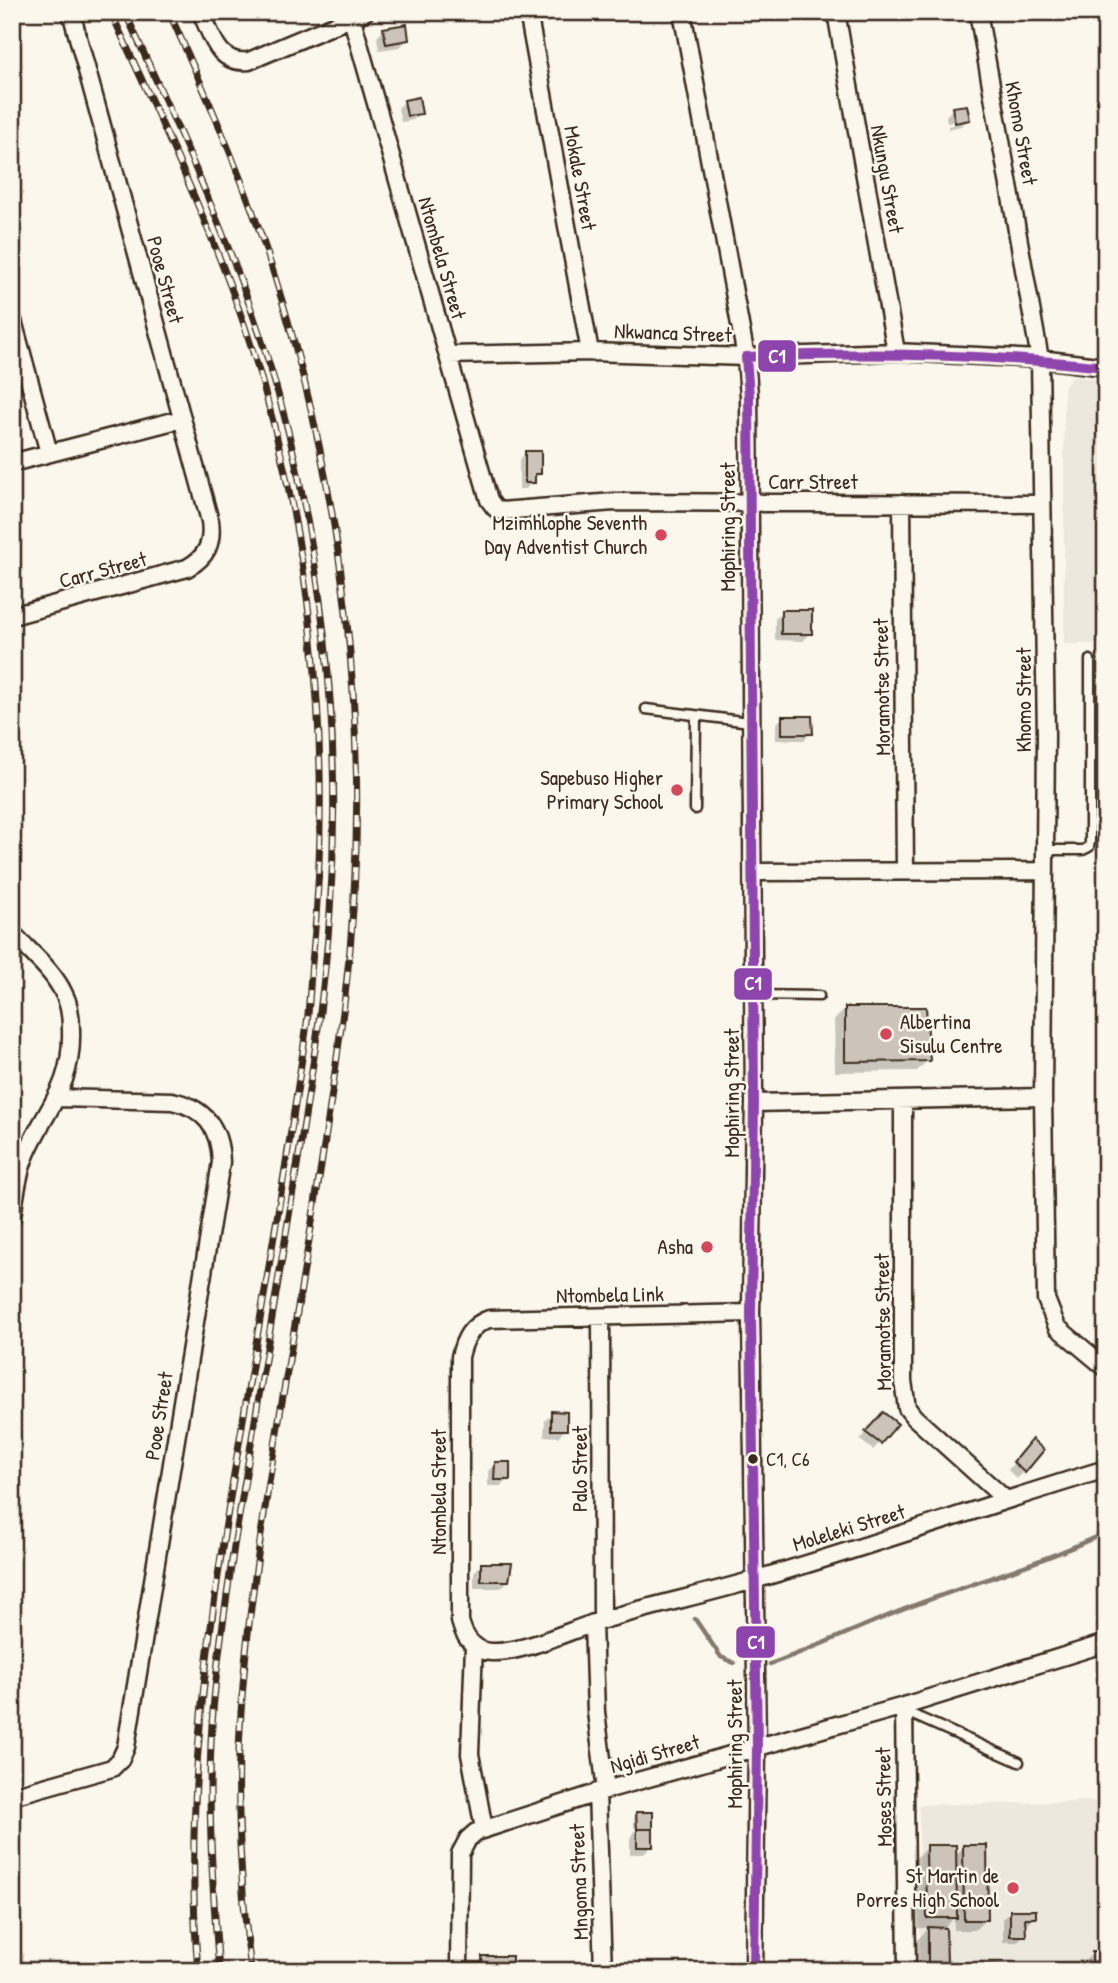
<svg xmlns="http://www.w3.org/2000/svg" width="1118" height="1983" font-family="'Patrick Hand',sans-serif">
  <style>
    .built { fill: #ede8dd }
    .shadow { fill: #0003 }
    .lines { fill: none; stroke-linecap: round; stroke-linejoin: round }
    .stream { stroke: #85796d; stroke-width: 4.5 }
    .building { fill: #ccc4b9; stroke: #3b2a1e; stroke-width: 2 }
    .lane-casing { stroke: #3b2a1e; stroke-width: 13 }
    .street-casing { stroke: #3b2a1e; stroke-width: 21 }
    .lane { stroke: #fbf7ec; stroke-width: 8 }
    .street { stroke: #fbf7ec; stroke-width: 16 }
    .rail-casing { stroke: #3b2a1e; stroke-width: 7 }
    .rail { stroke: #fbf7ec; stroke-width: 4.5; stroke-dasharray: 13; stroke-linecap: butt }
    .bus-1-casing { stroke: #fbf7ec; stroke-width: 16 }
    .bus-1 { stroke: #8e44ad; stroke-width: 10 }
    .poi-dot { fill: #d1495b; stroke: #fbf7ec; stroke-width: 2.5 }
    .bus-dot { fill: #3b2a1e; stroke: #fbf7ec; stroke-width: 2.5 }
    .labels { text-anchor: middle; stroke-width: 5; stroke-linejoin: round; paint-order: stroke }
    .bus-label { font-size: 19px; fill: #3b2a1e; stroke: #fbf7ec; text-anchor: start }
    .street-label { font-size: 21px; fill: #3b2a1e; stroke: #fbf7ec }
    .poi-label { font-size: 21px; fill: #3b2a1e; stroke: #fbf7ec; text-anchor: end }
    .line-badge { stroke: #fbf7ec; stroke-width: 2.5 }
    .badge-label { font-size: 19px; text-anchor: middle; font-weight: bold; fill: #fff }
  </style>
  <rect width="100%" height="100%" fill="#fbf7ec"/>
  <filter id="ink" filterUnits="userSpaceOnUse"><feTurbulence type="fractalNoise" baseFrequency=".0143" numOctaves="2"/><feDisplacementMap in="SourceGraphic" scale="14" xChannelSelector="R" yChannelSelector="G"/><feConvolveMatrix kernelMatrix="1 2 1 2 8 2 1 2 1" color-interpolation-filters="sRGB"/></filter>
  <g filter="url(#ink)">
    <path class="built" d="M1073,376l33,4v264h-42v-256z
      M1106,1801v170h-186l-1,-166z"/>
    <path class="shadow" d="M921,12h25l-5,5 -13,3v-5l-5,1z
      M1000,12h12l-9,5z
      M384,30l23,10 -7,7 -21,3 -2,-13z
      M405,101l15,12 -7,7 -12,2 -3,-14z
      M953,109l15,11 -7,6 -13,3v-3l14,-3v-3l-15,3 -1,-7z
      M526,453l13,21 -13,15h-7v-29z
      M782,612l28,22 -7,7 -28,-1v-21z
      M783,717l28,16 -7,7h-28v-16z
      M845,1009l83,51 -11,11 -82,1 -1,-52z
      M552,1413l13,17 -7,7 -14,-1 1,-16z
      M876,1421l20,4 -23,25 -13,-10z
      M1025,1449l17,1 -25,29 -9,-9z
      M495,1464l13,15 -7,7h-13v-15z
      M481,1565h30l-3,16 -7,7h-27v-16z
      M637,1814h14v33l-7,7h-14v-16l4,-7h16v-4l-16,1v-11z
      M927,1847l27,10 10,-10 22,72 -11,11h-21v-12l-10,10 2,37 92,6h-124v-28l15,-15h-12l-1,-70z
      M1010,1912l24,5 -7,7h-3v11l-7,7h-14v-23z
      M1106,1940v31h-28v-3z
      M483,1958l28,13h-35v-6z"/>
    <g class="lines">
      <path class="stream" d="M695,1619l26,38 13,6
        M770,1664c48,-17 93,-39 140,-57 65,-25 133,-44 196,-75"/>
    </g>
    <path class="building" d="M407,24l2,16 -23,4 -3,-16z
      M419,97l3,17 -15,2 -3,-16z
      M967,105l3,15 -15,3 -3,-16z
      M525,451h16v23h-6v9h-10z
      M781,610h31v24h-31z
      M782,716h30l1,18h-31z
      M845,1007h81l4,54 -85,1z
      M551,1411l16,1v18h-16z
      M883,1412l15,12 -17,20 -16,-12z
      M1032,1439l12,11 -19,23 -12,-11z
      M495,1462h15v18h-16z
      M481,1563h31l-3,18h-28z
      M636,1812h17v17h-16z
      M637,1829h16v18h-16z
      M926,1845h30l1,73h-30z
      M963,1845h24l1,75h-24z
      M1010,1910h26v8h-11l1,18h-16z
      M928,1927l18,1 1,35 93,3v5h-109l-3,-3z
      M1105,1939l1,32h-14v-19h12z
      M482,1956h30v15h-29z"/>
    <g class="lines">
      <g class="lane-casing">
        <path id="lane" d="M646,709l104,13
          M695,809l1,-93
          M1045,850h38l6,-3 1,-5v-182
          M754,995l65,1
          M904,1711l115,51"/>
      </g>
      <g class="street-casing">
        <path id="street" d="M201,12c11,24 17,53 48,49l116,-49
          M350,12l139,488 6,8 6,3 113,-9 428,2
          M528,12l62,340
          M682,12l64,345 3,39 5,707 -3,210 6,435 -3,223
          M836,12l60,340
          M978,12l62,347 6,376 -3,362 3,202 11,28 49,41
          M12,317l37,136
          M448,355l142,-3 156,5 150,-5 144,7 66,8
          M12,463l169,-44
          M902,503l3,368
          M12,616l175,-48c20,-11 26,-25 23,-47l-139,-509
          M753,872l292,-1
          M12,933c18,19 41,37 52,61 6,11 7,24 7,36 2,60 -27,79 -47,129 -7,19 -9,39 -12,58
          M903,1101v280l4,27 7,9 91,82
          M754,1103l289,-6
          M751,1313l-262,6c-18,6 -25,20 -29,38v264c4,16 14,30 31,31 31,2 81,-23 112,-32 51,-15 103,-26 154,-41 117,-34 232,-75 349,-110
          M601,1317l1,303
          M593,1623l3,89 10,78
          M474,1645l-4,109 14,75
          M904,1706l3,265
          M597,1792l6,179
          M12,1796l100,-28 8,-8 6,-13 95,-585c-1,-34 -16,-54 -49,-61l-114,-3
          M459,1971l1,-117 8,-15 8,-7 130,-42 298,-84 202,-63"/>
      </g>
      <use href="#lane" class="lane"/>
      <use href="#street" class="street"/>
      <g class="rail-casing">
        <path id="rail" d="M111,12c47,104 97,207 134,315 67,200 88,417 68,626 -3,23 -3,47 -6,70 -21,153 -49,305 -74,457 -27,163 -49,325 -35,491
          M125,12c69,151 141,304 174,467 30,141 41,289 31,433 -7,100 -24,199 -40,298 -19,112 -37,224 -56,336 -9,65 -20,131 -23,196 -3,76 2,153 8,229
          M169,12c33,73 66,147 92,223 83,242 115,506 84,761 -18,146 -44,291 -68,436 -17,106 -34,211 -38,319 -2,73 3,147 12,220"/>
      </g>
      <use href="#rail" class="rail"/>
      <g class="bus-1-casing">
        <path id="bus-1" d="M754,1971l3,-223 -6,-435 3,-210 -5,-707 -3,-39c120,-5 240,-3 360,10"/>
      </g>
      <use href="#bus-1" class="bus-1"/>
    </g>
  </g>
  <g class="poi-dot">
    <circle cx="661" cy="535" r="7"/>
    <circle cx="677" cy="790" r="7"/>
    <circle cx="886" cy="1034" r="7"/>
    <circle cx="707" cy="1247" r="7"/>
    <circle cx="1013" cy="1888" r="7"/>
  </g>
  <circle class="bus-dot" cx="753" cy="1459" r="6"/>
  <g class="labels">
    <g class="bus-label">
      <text x="766" y="1466">C1, C6</text>
    </g>
    <g class="street-label">
      <text transform="translate(1021 133) rotate(80)" y="7">Khomo Street</text>
      <text transform="translate(580 178) rotate(80)" y="7">Mokale Street</text>
      <text transform="translate(887 179) rotate(80)" y="7">Nkungu Street</text>
      <text transform="translate(442 258) rotate(74)" y="7">Ntombela Street</text>
      <text transform="translate(165 280) rotate(75)" y="7">Pooe Street</text>
      <text transform="translate(673 333) rotate(2)" y="7">Nkwanca Street</text>
      <text x="813" y="489">Carr Street</text>
      <text transform="translate(728 527) rotate(-90)" y="7">Mophiring Street</text>
      <text transform="translate(103 570) rotate(-15)" y="7">Carr Street</text>
      <text transform="translate(882 687) rotate(-91)" y="7">Moramotse Street</text>
      <text transform="translate(1024 700) rotate(-90)" y="7">Khomo Street</text>
      <text transform="translate(732 1093) rotate(-90)" y="7">Mophiring Street</text>
      <text transform="translate(610 1295) rotate(-1)" y="7">Ntombela Link</text>
      <text transform="translate(883 1322) rotate(-91)" y="7">Moramotse Street</text>
      <text transform="translate(159 1416) rotate(-81)" y="7">Pooe Street</text>
      <text transform="translate(580 1469) rotate(-90)" y="7">Palo Street</text>
      <text transform="translate(439 1492) rotate(-90)" y="7">Ntombela Street</text>
      <text transform="translate(849 1528) rotate(-17)" y="7">Moleleki Street</text>
      <text transform="translate(735 1744) rotate(-90)" y="7">Mophiring Street</text>
      <text transform="translate(655 1754) rotate(-16)" y="7">Ngidi Street</text>
      <text transform="translate(884 1797) rotate(-91)" y="7">Moses Street</text>
      <text transform="translate(579 1882) rotate(-92)" y="7">Mngoma Street</text>
    </g>
    <g class="poi-label">
      <text x="647" y="530">Mzimhlophe Seventh<tspan x="647" dy="24">Day Adventist Church</tspan></text>
      <text x="663" y="785">Sapebuso Higher<tspan x="663" dy="24">Primary School</tspan></text>
      <text x="900" y="1029" text-anchor="start">Albertina<tspan x="900" dy="24">Sisulu Centre</tspan></text>
      <text x="693" y="1254">Asha</text>
      <text x="999" y="1883">St Martin de<tspan x="999" dy="24">Porres High School</tspan></text>
    </g>
  </g>
  <g class="line-badge">
    <rect x="757" y="339" width="40" height="34" rx="7" fill="#8e44ad"/>
    <rect x="733" y="967" width="40" height="34" rx="7" fill="#8e44ad"/>
    <rect x="735" y="1625" width="41" height="34" rx="7" fill="#8e44ad"/>
  </g>
  <g class="badge-label">
    <text x="777" y="363">C1</text>
    <text x="753" y="990">C1</text>
    <text x="756" y="1649">C1</text>
  </g>
  <rect width="1118" height="1983" fill="none" stroke="#fbf7ec" stroke-width="42"/>
  <rect x="21" y="21" width="1076" height="1941" fill="none" stroke="#3b2a1e" stroke-width="2.5" filter="url(#ink)"/>
</svg>
